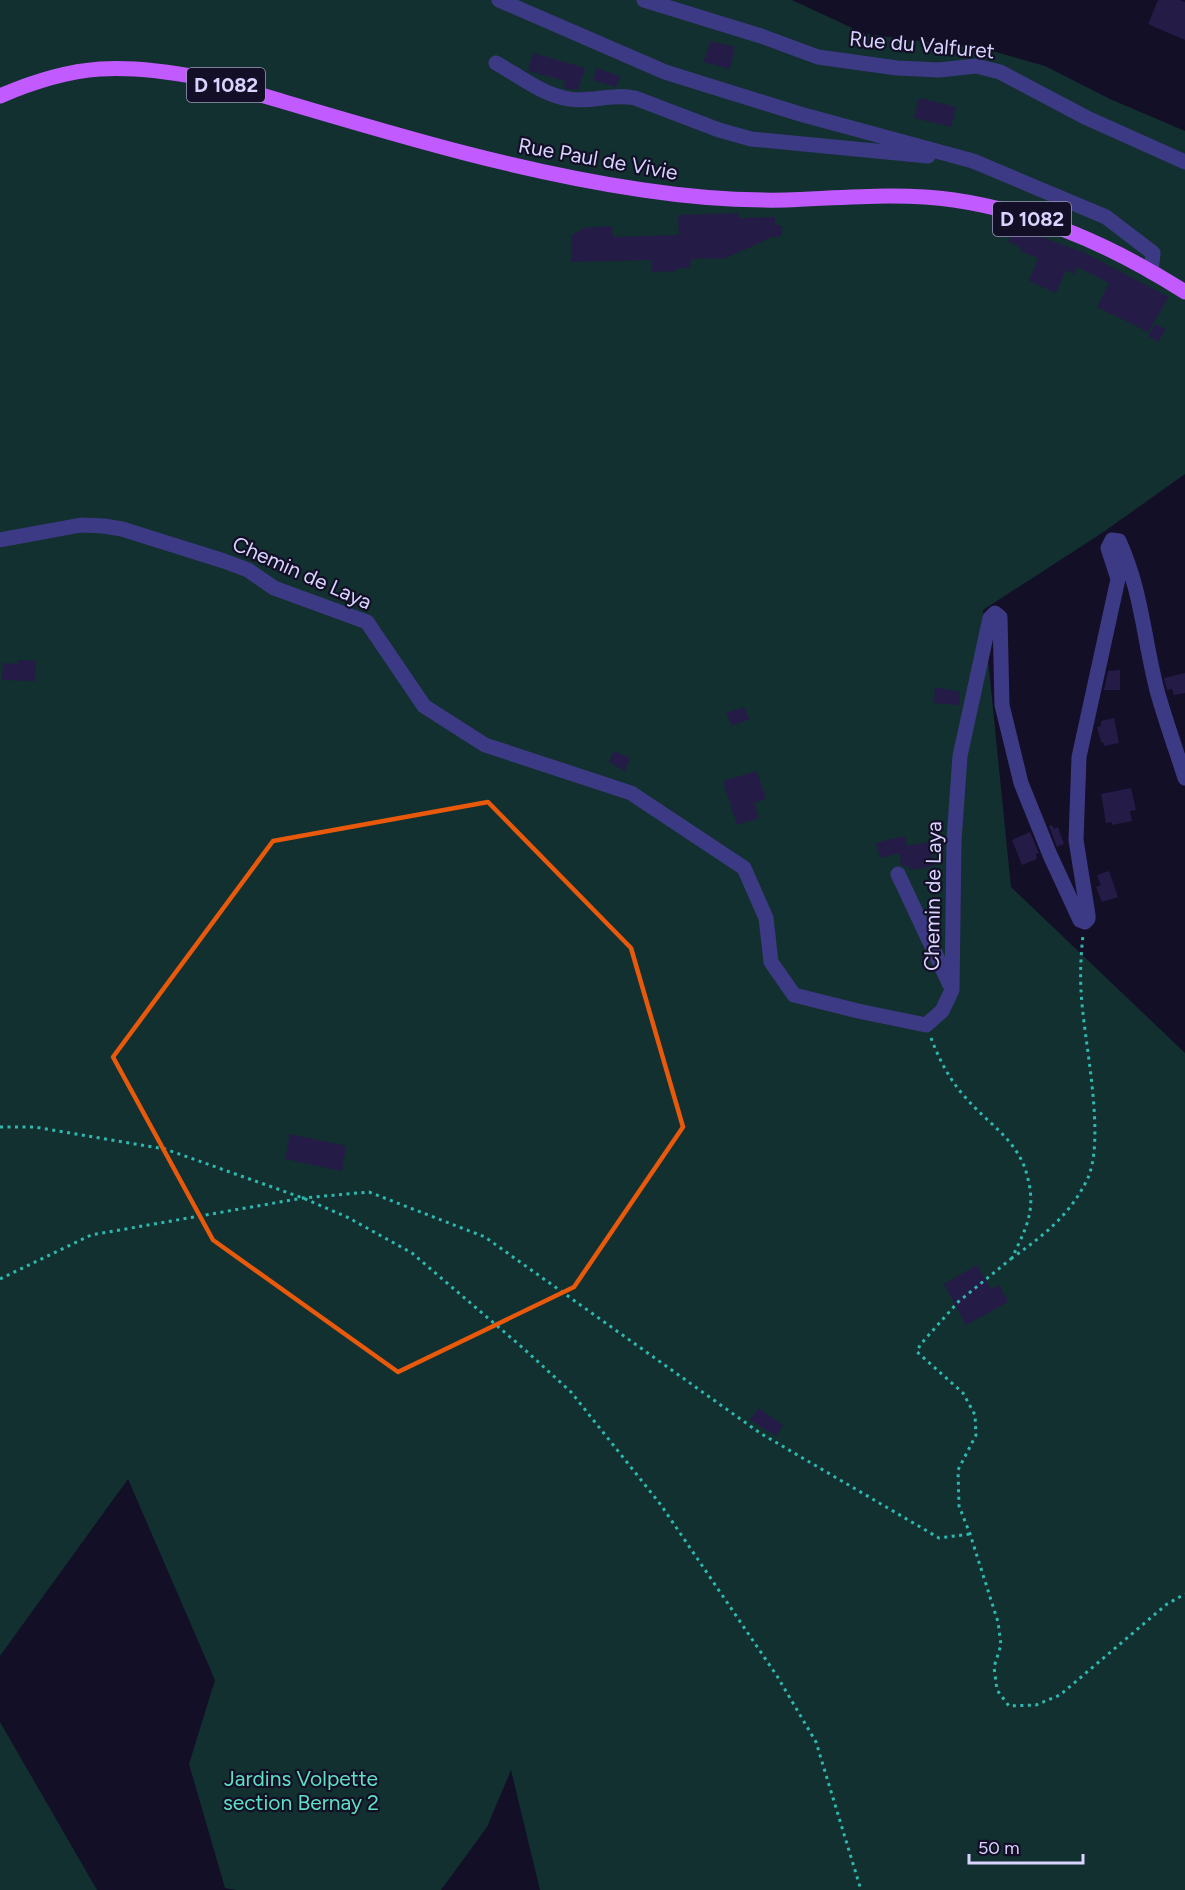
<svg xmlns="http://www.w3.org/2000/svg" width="1185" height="1890" font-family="Figtree,sans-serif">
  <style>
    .green { fill: #12302f }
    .building { fill: #241b47 }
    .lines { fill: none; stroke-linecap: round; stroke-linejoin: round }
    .path { stroke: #2fb8b0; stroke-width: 3; stroke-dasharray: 3 4.5; stroke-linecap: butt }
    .minor { stroke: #3d3a85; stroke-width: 15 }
    .major { stroke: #c25bff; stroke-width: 15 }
    .marked { fill: none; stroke: #e8590c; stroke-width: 4.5; stroke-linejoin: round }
    .labels { text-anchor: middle; stroke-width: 4.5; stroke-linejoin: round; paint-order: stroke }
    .shield { fill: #130f26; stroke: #9e99be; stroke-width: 1.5 }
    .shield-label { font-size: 20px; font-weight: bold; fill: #d9d4ff }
    .street-label { font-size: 21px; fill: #d9d4ff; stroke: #130f26 }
    .park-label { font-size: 21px; fill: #5fe0c0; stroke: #130f26 }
  </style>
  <rect width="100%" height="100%" fill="#130f26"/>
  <path class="green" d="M0,0h792l73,34 120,15 60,17 65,33 75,32v343l-83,59 -119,77 28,277 174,166v837h-645l-29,-120 -24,57 -46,63h-204l-12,-2 -36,-124 26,-84 -87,-201 -128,177z
    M0,1722l97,168h-97z"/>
  <path class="building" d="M1158,0h22l5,2v38l-37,-16z
    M710,41l25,6 -5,22 -26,-7z
    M533,53l52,15 -7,22 -15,-2 2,-7 -37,-10z
    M596,68l24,8 -4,11 -23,-7z
    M919,98l37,9 -5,20 -37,-9z
    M738,213l1,5 36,-1v8h7v11l-10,1 -46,21 -35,1 -1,9h-13v3l-25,1 -1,-12 -80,2v-26l13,-8 28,-2 1,11 66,-2 -1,-20z
    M1013,227l70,25 86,45 -21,35 -51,-25 12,-24 -32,-16 -3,7 -8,-4 -10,23 -27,-12 9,-23 -18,-7 1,-3 -13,-7z
    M1155,324l11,5 -8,13 -10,-6z
    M18,660l18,1 -1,20 -33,-1 1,-17 15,1z
    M1120,670v20h-16l4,-19z
    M1185,673v20l-11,2 -2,-6 -5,1 -3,-12z
    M935,687l25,5 -1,13 -25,-2z
    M744,707l5,12 -17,7 -6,-13z
    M1114,718l5,25 -15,3 -1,-4h-2l-4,-15 4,-1v-5z
    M614,751l16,7 -5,13 -16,-9z
    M757,771l9,28 -12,4 5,15 -22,7 -14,-44z
    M1131,788l5,22 -6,1 2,10 -20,4v-3l-6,1 -5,-29z
    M1052,825l2,4 4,-2 6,17 -7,3 -8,-21z
    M1030,832l9,21 -3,1 1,5 -15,6 -10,-25z
    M905,836l2,10 22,-4 4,24 -23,4 -1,-4 -4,1 -4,-2 -2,-12 -19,5 -4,-15z
    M1109,871l9,26 -16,5 -6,-15 5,-2 -4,-10z
    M290,1134l56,12 -4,25 -57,-12z
    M977,1265l14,24 8,-4 9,17 -42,23 -22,-41z
    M758,1408l25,17 -7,11 -26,-16z"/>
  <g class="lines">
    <path class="path" d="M931,1038c8,21 18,41 34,59 24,28 55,44 63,82 3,11 4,25 1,37 -3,14 -11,29 -17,42 31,-22 57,-42 75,-78 20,-42 -4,-141 -6,-190 -1,-19 0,-36 2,-55
      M0,1127h35l130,22 138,49 44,19 65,36 111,95 48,44 90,113 116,171 39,66 45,148
      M1012,1258l-54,44 -38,43 -3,7 46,41 12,22 1,20 -18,35 1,36 11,28 28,88 3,23 -7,22 3,23 12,16 27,-1 24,-10 107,-91 18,-10
      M0,1279l91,-44 212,-37 66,-6 116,45 275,196 179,105 31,-4"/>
    <path class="minor" d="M499,0l166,72 135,42 173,47 133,56 47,36 -2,19
      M644,0l117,36 57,21 79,11 42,2 37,-4 24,6 87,46 98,44
      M496,63c23,13 47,32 73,36 21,4 43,-6 66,-1l84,32 32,9 177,17
      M0,540l81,-15 23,1 18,3 102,32 24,9 26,18 93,34 57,84 61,39 146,48 113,75 22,50 5,44 23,33 64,16 68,14 16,-14 10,-21 2,-150 6,-84 30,-138 5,-5 5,4 2,88 19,78 29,72 30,65 5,2 3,-3v-4l-12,-75 3,-83 39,-178 -10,-31 4,-8 7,1c23,50 25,101 39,153 8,28 18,56 27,84
      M898,874l52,111"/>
    <path class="major" d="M0,96c76,-33 123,-33 203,-18 146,42 290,90 440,112 47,7 95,11 143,10 54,-2 115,-8 168,0 83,12 162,48 231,92"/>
  </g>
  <path class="marked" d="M488,802l143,146 52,179 -109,160 -176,85 -185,-132 -100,-183 160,-216z"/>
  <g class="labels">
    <g class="shield">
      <rect x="187" y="68" width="78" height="34" rx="4.5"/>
      <rect x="993" y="202" width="78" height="34" rx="4.5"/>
    </g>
    <g class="shield-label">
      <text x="226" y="92">D 1082</text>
      <text x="1032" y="226">D 1082</text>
    </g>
    <g class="street-label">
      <text transform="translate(922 45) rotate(5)" y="7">Rue du Valfuret</text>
      <text transform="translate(598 159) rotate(10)" y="7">Rue Paul de Vivie</text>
      <text transform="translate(302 573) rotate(24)" y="7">Chemin de Laya</text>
      <text transform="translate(933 896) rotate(-89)" y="7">Chemin de Laya</text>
    </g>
    <g class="park-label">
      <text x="301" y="1786">Jardins Volpette<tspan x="301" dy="24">section Bernay 2</tspan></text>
    </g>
  </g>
  <path d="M969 1854v9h114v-9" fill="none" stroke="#d9d4ff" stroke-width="3"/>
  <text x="978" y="1854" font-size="18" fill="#d9d4ff" stroke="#130f26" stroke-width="4.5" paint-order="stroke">50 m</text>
</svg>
